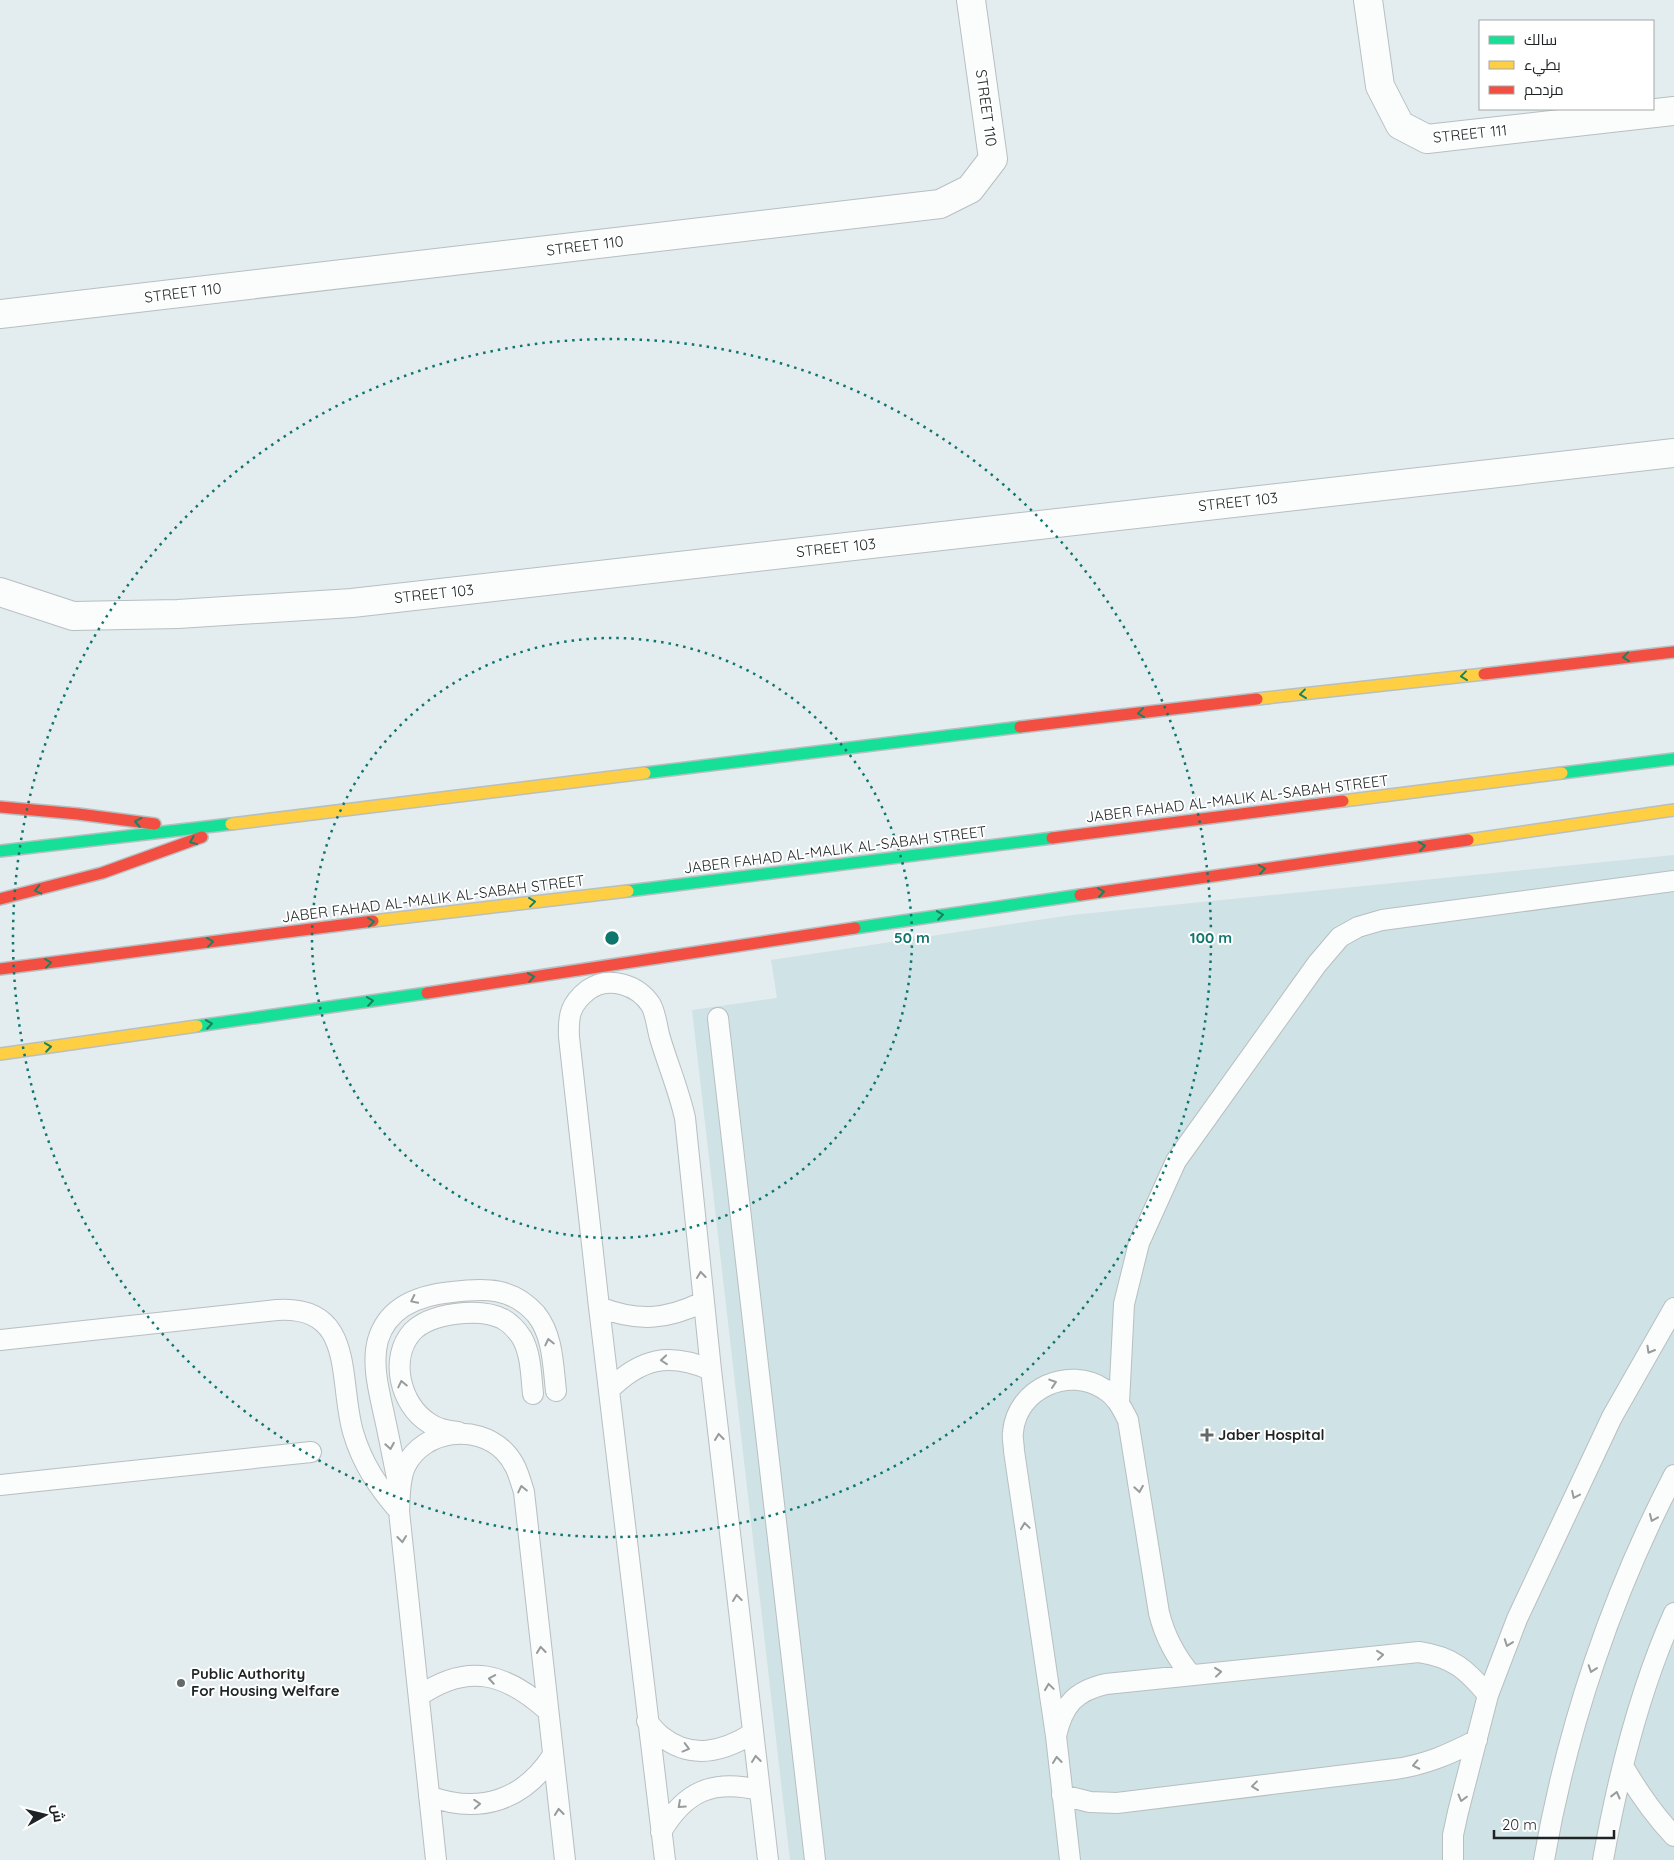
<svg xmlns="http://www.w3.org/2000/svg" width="1674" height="1860" font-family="Quicksand,Cairo,sans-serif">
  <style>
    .built { fill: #cfe2e5 }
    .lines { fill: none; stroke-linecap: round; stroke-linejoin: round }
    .lane-casing { stroke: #b8bfc0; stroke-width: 22 }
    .street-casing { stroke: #b8bfc0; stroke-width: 30 }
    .fast-casing { stroke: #b8bfc0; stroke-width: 14 }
    .slow-casing { stroke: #b8bfc0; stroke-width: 14 }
    .jam-casing { stroke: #b8bfc0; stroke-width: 14 }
    .lane { stroke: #fbfcfc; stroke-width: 20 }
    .street { stroke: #fbfcfc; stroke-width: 28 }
    .fast { stroke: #16e098; stroke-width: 11 }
    .slow { stroke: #ffcf43; stroke-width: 11 }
    .jam { stroke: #f24e42; stroke-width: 11 }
    .oneway { stroke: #1a825e }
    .oneway2 { stroke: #989b9b }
    .ring { fill: none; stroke: #0f766e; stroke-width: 2.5; stroke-dasharray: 2.5 5 }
    .poi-dot { fill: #636a6b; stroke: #fff; stroke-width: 2 }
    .labels { text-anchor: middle; stroke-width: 4; stroke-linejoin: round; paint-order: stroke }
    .street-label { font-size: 15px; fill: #1e2425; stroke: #fff }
    .poi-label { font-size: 15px; font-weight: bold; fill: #1e2425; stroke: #fff; text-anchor: start }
    .centre { fill: #0f766e; stroke: #fff; stroke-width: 2.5 }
    .ring-label { font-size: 15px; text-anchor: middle; font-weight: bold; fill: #0f766e; stroke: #fff; stroke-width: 4; stroke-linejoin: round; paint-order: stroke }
  </style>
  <rect width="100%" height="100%" fill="#e3ecee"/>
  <path class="built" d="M1674,855v1005h-884l-98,-850 85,-12 -6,-38 301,-45z"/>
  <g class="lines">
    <g class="lane-casing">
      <path id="lane" d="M718,1018l97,842
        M599,1307c39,15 67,13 104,-5
        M0,1340l277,-30c79,-5 61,70 76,122 9,31 25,55 46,79
        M609,1390c32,-32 60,-38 102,-20
        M1119,1403l5,-99 15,-61 37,-82 141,-197 23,-27 18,-10 24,-7 292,-39
        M458,1432c-10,-1 -21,-3 -29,-9 -29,-18 -40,-65 -17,-91 18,-19 68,-25 91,-13 7,4 14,11 19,19 9,16 9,37 11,56
        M0,1485l311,-33
        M399,1487c-5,-23 -9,-45 -14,-68 -5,-24 -14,-54 -7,-79 10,-34 42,-45 74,-48 33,-4 60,-5 84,22 17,21 17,51 20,77
        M419,1696c49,-34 87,-23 129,15
        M647,1721c4,5 9,11 14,15 30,24 62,16 92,-3
        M1056,1736l-42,-285c0,-6 -2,-13 -1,-19 4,-44 56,-66 91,-43 12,7 18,19 24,31l31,193c6,24 16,43 32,62
        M1623,1766c15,26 30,48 51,70
        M1062,1795l28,7 27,1 278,-34c30,-4 55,-15 82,-29
        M429,1796c51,19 95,4 124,-41
        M661,1832c24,-41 52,-53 98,-42
        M436,1860l-37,-349c1,-15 0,-33 7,-46 18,-35 70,-42 98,-14 12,12 15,25 20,41l41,368
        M665,1860l-66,-553 -30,-270c-1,-21 1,-33 19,-47 21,-15 50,-5 63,15 5,9 6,23 9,33 8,27 19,53 25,80l26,252 57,490
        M1070,1860l-14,-124c7,-31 19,-45 50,-52l313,-32c34,5 48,18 69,43
        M1453,1860v-25l5,-23 30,-117 29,-76 95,-202 62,-109
        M1544,1860c23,-133 68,-266 130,-385
        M1603,1860c15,-84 36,-169 71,-247"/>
    </g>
    <g class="street-casing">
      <path id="street" d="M1368,0l12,86 20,39 27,14 247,-28
        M0,314l940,-110 30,-15 23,-30 -22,-159
        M0,592l73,24 105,-2 174,-11 1322,-150"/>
    </g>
    <g class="fast-casing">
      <path id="fast" d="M645,773l375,-46
        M1562,773l112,-14
        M0,851l231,-27
        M628,891l424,-53
        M855,928l225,-33
        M197,1026l230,-33"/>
    </g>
    <g class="slow-casing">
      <path id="slow" d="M1257,699l227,-25
        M1343,801l219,-28
        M231,824l414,-51
        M1468,840l206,-30
        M373,921l255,-30
        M0,1054l197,-28"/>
    </g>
    <g class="jam-casing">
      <path id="jam" d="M1484,674l190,-22
        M1020,727l237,-28
        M0,807l78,7 77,10
        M1052,838l291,-37
        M1080,895l388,-55
        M0,899l102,-26 100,-36
        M0,969l373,-48
        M427,993l428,-65"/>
    </g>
    <use href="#lane" class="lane"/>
    <use href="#street" class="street"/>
    <use href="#fast" class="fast"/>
    <use href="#slow" class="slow"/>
    <use href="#jam" class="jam"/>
  </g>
  <defs><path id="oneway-chevron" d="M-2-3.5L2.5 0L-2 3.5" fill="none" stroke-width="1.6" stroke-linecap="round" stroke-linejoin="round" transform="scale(1.25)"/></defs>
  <g class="oneway">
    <use href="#oneway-chevron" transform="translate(1626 657) rotate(173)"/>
    <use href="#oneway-chevron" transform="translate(1464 676) rotate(173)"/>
    <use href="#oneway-chevron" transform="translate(1303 694) rotate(173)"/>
    <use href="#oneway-chevron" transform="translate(1141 713) rotate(173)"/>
    <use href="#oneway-chevron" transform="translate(138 822) rotate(-170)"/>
    <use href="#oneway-chevron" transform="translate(193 841) rotate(158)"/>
    <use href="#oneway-chevron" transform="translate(1422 846) rotate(-8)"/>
    <use href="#oneway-chevron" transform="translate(1262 869) rotate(-8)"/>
    <use href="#oneway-chevron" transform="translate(38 890) rotate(167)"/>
    <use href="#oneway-chevron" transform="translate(1101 892) rotate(-8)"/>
    <use href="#oneway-chevron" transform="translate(532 902) rotate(-7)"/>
    <use href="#oneway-chevron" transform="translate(940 915) rotate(-8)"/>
    <use href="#oneway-chevron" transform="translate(371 922) rotate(-7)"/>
    <use href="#oneway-chevron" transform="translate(210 942) rotate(-7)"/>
    <use href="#oneway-chevron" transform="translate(48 963) rotate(-7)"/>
    <use href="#oneway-chevron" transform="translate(531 977) rotate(-9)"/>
    <use href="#oneway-chevron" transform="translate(370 1001) rotate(-8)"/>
    <use href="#oneway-chevron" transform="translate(209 1024) rotate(-8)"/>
    <use href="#oneway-chevron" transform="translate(48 1047) rotate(-8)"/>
  </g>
  <g class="oneway2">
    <use href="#oneway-chevron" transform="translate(701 1275) rotate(-96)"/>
    <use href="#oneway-chevron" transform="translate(414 1300) rotate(154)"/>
    <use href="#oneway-chevron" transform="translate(549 1342) rotate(-103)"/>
    <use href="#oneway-chevron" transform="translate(1650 1350) rotate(120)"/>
    <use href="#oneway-chevron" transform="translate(664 1360) rotate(175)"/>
    <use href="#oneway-chevron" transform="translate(1053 1383) rotate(-18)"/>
    <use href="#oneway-chevron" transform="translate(402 1384) rotate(-102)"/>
    <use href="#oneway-chevron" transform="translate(719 1437) rotate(-97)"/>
    <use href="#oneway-chevron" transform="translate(390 1446) rotate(80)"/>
    <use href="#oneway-chevron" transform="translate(522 1489) rotate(-102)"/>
    <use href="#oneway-chevron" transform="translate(1139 1489) rotate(81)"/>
    <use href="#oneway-chevron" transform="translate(1575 1495) rotate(115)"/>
    <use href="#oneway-chevron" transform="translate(1653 1518) rotate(113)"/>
    <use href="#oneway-chevron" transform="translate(1025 1526) rotate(-98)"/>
    <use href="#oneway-chevron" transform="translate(402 1539) rotate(84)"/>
    <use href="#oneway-chevron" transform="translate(737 1598) rotate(-97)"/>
    <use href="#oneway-chevron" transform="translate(1508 1643) rotate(110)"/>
    <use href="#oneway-chevron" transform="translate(541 1650) rotate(-96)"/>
    <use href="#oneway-chevron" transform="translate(1380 1655) rotate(-6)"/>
    <use href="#oneway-chevron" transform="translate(1592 1669) rotate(109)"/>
    <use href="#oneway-chevron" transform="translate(1218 1672) rotate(-6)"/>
    <use href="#oneway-chevron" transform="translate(492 1679) rotate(-170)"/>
    <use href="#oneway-chevron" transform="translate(1049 1687) rotate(-98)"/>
    <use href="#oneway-chevron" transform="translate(686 1748) rotate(15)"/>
    <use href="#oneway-chevron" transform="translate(756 1759) rotate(-97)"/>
    <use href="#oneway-chevron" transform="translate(1057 1760) rotate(-97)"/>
    <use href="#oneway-chevron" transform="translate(1416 1765) rotate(168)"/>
    <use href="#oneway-chevron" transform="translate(1255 1786) rotate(173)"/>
    <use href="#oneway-chevron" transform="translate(1616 1795) rotate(-76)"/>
    <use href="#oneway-chevron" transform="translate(1462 1798) rotate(105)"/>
    <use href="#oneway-chevron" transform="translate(477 1804) rotate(-4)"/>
    <use href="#oneway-chevron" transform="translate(681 1805) rotate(138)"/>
    <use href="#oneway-chevron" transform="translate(559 1812) rotate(-96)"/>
  </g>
  <g class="ring">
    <circle cx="612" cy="938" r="300"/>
    <circle cx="612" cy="938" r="599"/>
  </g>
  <g class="poi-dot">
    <path d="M1204.5 1427.5h5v5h5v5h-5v5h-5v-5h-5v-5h5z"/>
    <circle cx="181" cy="1683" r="5"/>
  </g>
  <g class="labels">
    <g class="street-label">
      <text transform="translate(986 108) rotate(82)" y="5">STREET 110</text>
      <text transform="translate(1470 134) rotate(-6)" y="5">STREET 111</text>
      <text transform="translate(585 246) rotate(-7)" y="5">STREET 110</text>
      <text transform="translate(183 293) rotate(-7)" y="5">STREET 110</text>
      <text transform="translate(1238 502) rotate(-6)" y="5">STREET 103</text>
      <text transform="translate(836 548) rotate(-6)" y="5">STREET 103</text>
      <text transform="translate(434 594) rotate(-6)" y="5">STREET 103</text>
      <text transform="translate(1237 799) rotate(-7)" y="5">JABER FAHAD AL-MALIK AL-SABAH STREET</text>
      <text transform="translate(835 850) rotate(-7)" y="5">JABER FAHAD AL-MALIK AL-SABAH STREET</text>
      <text transform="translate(433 899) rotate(-7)" y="5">JABER FAHAD AL-MALIK AL-SABAH STREET</text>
    </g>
    <g class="poi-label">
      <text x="1218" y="1440">Jaber Hospital</text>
      <text x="191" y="1679">Public Authority<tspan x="191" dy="17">For Housing Welfare</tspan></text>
    </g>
  </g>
  <circle cx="612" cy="938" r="8" class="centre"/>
  <g class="ring-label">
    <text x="912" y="943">50 m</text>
    <text x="1211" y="943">100 m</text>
  </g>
  <rect x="1479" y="20" width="175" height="90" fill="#ffffff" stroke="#a5a7a8"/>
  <rect x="1489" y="36" width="25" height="8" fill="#16e098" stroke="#a5a7a8"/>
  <text x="1524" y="45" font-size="15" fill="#1e2425">سالك</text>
  <rect x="1489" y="61" width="25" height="8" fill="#ffcf43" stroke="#a5a7a8"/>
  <text x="1524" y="70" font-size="15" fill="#1e2425">بطيء</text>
  <rect x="1489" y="86" width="25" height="8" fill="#f24e42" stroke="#a5a7a8"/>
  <text x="1524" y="95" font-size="15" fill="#1e2425">مزدحم</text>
  <g transform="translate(45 1815) rotate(82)" stroke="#ffffff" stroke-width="4" paint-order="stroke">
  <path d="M0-4L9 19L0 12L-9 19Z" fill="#1e2425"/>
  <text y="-8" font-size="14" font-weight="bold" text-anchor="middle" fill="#1e2425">ش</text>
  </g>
  <path d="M1494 1830v8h120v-8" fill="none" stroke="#1e2425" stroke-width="2.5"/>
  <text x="1502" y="1830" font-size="15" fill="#1e2425" stroke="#ffffff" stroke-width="4" paint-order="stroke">20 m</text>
</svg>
